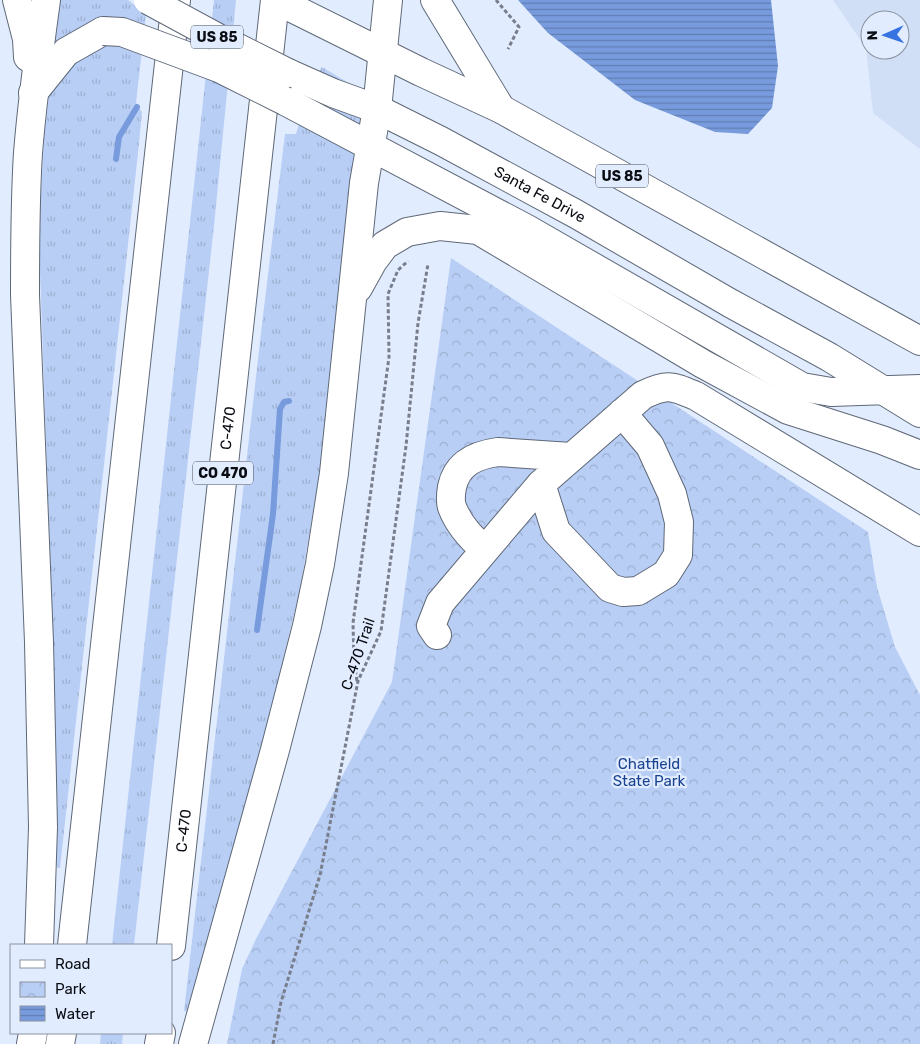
<svg xmlns="http://www.w3.org/2000/svg" width="920" height="1044" font-family="Rubik,sans-serif">
  <style>
    .built { fill: #d0def6; fill-rule: evenodd }
    .grass { fill: url(#grass-tufts) }
    .park { fill: url(#park-crowns) }
    .water { fill: url(#water-rules) }
    .lines { fill: none; stroke-linecap: round; stroke-linejoin: round }
    .stream { stroke: #779bdd; stroke-width: 6 }
    .minor-casing { stroke: #5e6877; stroke-width: 30 }
    .highway-casing { stroke: #5e6877; stroke-width: 30 }
    .path { stroke: #787e8b; stroke-width: 3; stroke-dasharray: 4 2.5; stroke-linecap: butt }
    .minor { stroke: #fff; stroke-width: 28 }
    .highway { stroke: #fff; stroke-width: 28 }
    .highway-bridge-casing { stroke: #5e6877; stroke-width: 30; stroke-linecap: butt }
    .highway-bridge { stroke: #fff; stroke-width: 28 }
    .labels { text-anchor: middle; stroke-width: 4.5; stroke-linejoin: round; paint-order: stroke }
    .shield { fill: #e2ecff; stroke: #4a4f59; stroke-width: 1 }
    .shield-label { font-size: 14px; font-weight: bold; fill: #090c12 }
    .street-label { font-size: 15px; fill: #090c12; stroke: #e2ecff }
    .park-label { font-size: 15px; fill: #1a4390; stroke: #e2ecff }
  </style>
  <defs>
    <pattern id="grass-tufts" width="24" height="20" patternUnits="userSpaceOnUse" patternTransform="scale(1.25)"><rect width="24" height="20" fill="#b8cef5"/><path d="M3 7l-1-3M5 7V3M7 7l1-3M15 17l-1-3M17 17v-4M19 17l1-3" fill="none" stroke="#9db0d1"/></pattern>
    <pattern id="park-crowns" width="20" height="18" patternUnits="userSpaceOnUse" patternTransform="scale(1.25)"><rect width="20" height="18" fill="#b8cef5"/><path d="M2 6a3 3 0 1 1 6 0M12 15a3 3 0 1 1 6 0" fill="none" stroke="#9db0d1"/></pattern>
    <pattern id="water-rules" width="6" height="5" patternUnits="userSpaceOnUse" patternTransform="scale(1.25)"><rect width="6" height="5" fill="#779bdd"/><path d="M0 2.5h6" fill="none" stroke="#607db2"/></pattern>
  </defs>
  <rect width="100%" height="100%" fill="#e2ecff"/>
  <path class="built" d="M833,0h87v149l-47,-36 -7,-65zM870,20h30v30h-30z"/>
  <path class="grass" d="M60,0h68l18,14 -10,89 6,9 -4,41 -78,715 -6,-1 -1,-228 -13,-369v-58l4,-74z
    M214,0h22l-22,226 -80,719h-22z
    M322,67l35,21 13,10 -48,361 -22,130 -28,117 -83,306 -5,-1 78,-687 23,-190h11l14,-48z
    M101,1033h22l-1,11h-22z"/>
  <path class="park" d="M451,258l417,274 9,55 18,60 25,48v349h-693l15,-75 14,-30 136,-257z"/>
  <path class="water" d="M518,0h253l7,66 -6,42 -24,26 -33,-2 -80,-32 -87,-67z"/>
  <g class="lines">
    <path class="stream" d="M116,159l3,-22 18,-30
      M257,630l16,-116 7,-105 4,-7 5,-1"/>
    <g class="minor-casing">
      <path id="minor" d="M541,484l15,47 54,57 13,4 15,-1 28,-17 12,-19 1,-33 -7,-28 -22,-48 -28,-33
        M485,550c-13,-11 -27,-27 -33,-43 -2,-6 -1,-14 0,-20 5,-23 23,-32 46,-35l73,5
        M437,635l-6,-9 9,-23 101,-119 102,-89c25,-12 29,-9 53,1l224,136"/>
    </g>
    <g class="highway-casing">
      <g id="highway">
        <path d="M17,0l10,39 1,18"/>
        <path d="M276,0l145,72 80,37 419,232"/>
        <path d="M435,0l66,109"/>
        <path id="s1" d="M288,73l45,20 44,16 64,32 135,73 154,89 99,54 91,56"/>
        <path d="M33,93l33,-41 37,-21"/>
        <path d="M285,101l242,128 275,158 29,5 89,-3"/>
        <path d="M358,288l15,-27 12,-16 22,-13 33,-6 38,4 225,134 85,46 94,30 38,15"/>
        <path d="M39,945l4,-118 -4,-185 -14,-347c0,-48 0,-95 3,-142 4,-51 11,-102 18,-153"/>
        <path d="M72,945l104,-945"/>
        <path id="s2" d="M171,946l104,-946"/>
        <path d="M31,1044l2,-11"/>
        <path d="M60,1044l2,-11"/>
        <path d="M159,1044l2,-11"/>
        <path d="M193,1044l82,-294 32,-124 13,-62 14,-91 30,-290 13,-74 11,-109"/>
      </g>
    </g>
    <path class="path" d="M496,0l23,27 -11,22
      M357,681l-3,-19 -1,-39 36,-266 -1,-63 10,-24 10,-9
      M273,1044l8,-42 39,-127 38,-194 23,-50 25,-185 12,-123 10,-59"/>
    <use href="#minor" class="minor"/>
    <use href="#highway" class="highway"/>
    <g class="highway-bridge-casing">
      <path id="highway-bridge" d="M148,0l72,39 68,34
        M103,31l19,1 97,36 66,33"/>
    </g>
    <use href="#highway-bridge" class="highway-bridge"/>
  </g>
  <g class="labels">
    <g class="shield">
      <rect x="191" y="25.5" width="52" height="23" rx="4"/>
      <rect x="596" y="164.5" width="52" height="23" rx="4"/>
      <rect x="193" y="461.5" width="60" height="23" rx="4"/>
    </g>
    <g class="shield-label">
      <text x="217" y="42">US 85</text>
      <text x="622" y="181">US 85</text>
      <text x="223" y="478">CO 470</text>
    </g>
    <g class="street-label">
      <text dy="5" stroke="none"><textPath href="#s1" startOffset="280">Santa Fe Drive</textPath></text>
      <text dy="5" stroke="none"><textPath href="#s2" startOffset="521">C-470</textPath></text>
      <text transform="translate(358 654) rotate(-71)" y="5">C-470 Trail</text>
      <text dy="5" stroke="none"><textPath href="#s2" startOffset="116">C-470</textPath></text>
    </g>
    <g class="park-label">
      <text x="649" y="769">Chatfield<tspan x="649" dy="17">State Park</tspan></text>
    </g>
  </g>
  <rect x="10" y="944" width="162" height="90" fill="#e2ecff" stroke="#8b92a0"/>
  <rect x="20" y="960" width="25" height="8" fill="#ffffff" stroke="#8b92a0"/>
  <text x="55" y="969" font-size="15" fill="#090c12">Road</text>
  <rect x="20" y="982" width="25" height="15" fill="url(#park-crowns)" stroke="#8b92a0"/>
  <text x="55" y="994" font-size="15" fill="#090c12">Park</text>
  <rect x="20" y="1006" width="25" height="15" fill="url(#water-rules)" stroke="#8b92a0"/>
  <text x="55" y="1019" font-size="15" fill="#090c12">Water</text>
  <g transform="translate(885 35) rotate(268)"><circle r="24" fill="#e2ecff" stroke="#8b92a0"/>
  <path d="M0-4L9 19L0 12L-9 19Z" fill="#3672e0"/>
  <text y="-8" font-size="14" font-weight="bold" text-anchor="middle" fill="#090c12">N</text>
  </g>
</svg>
